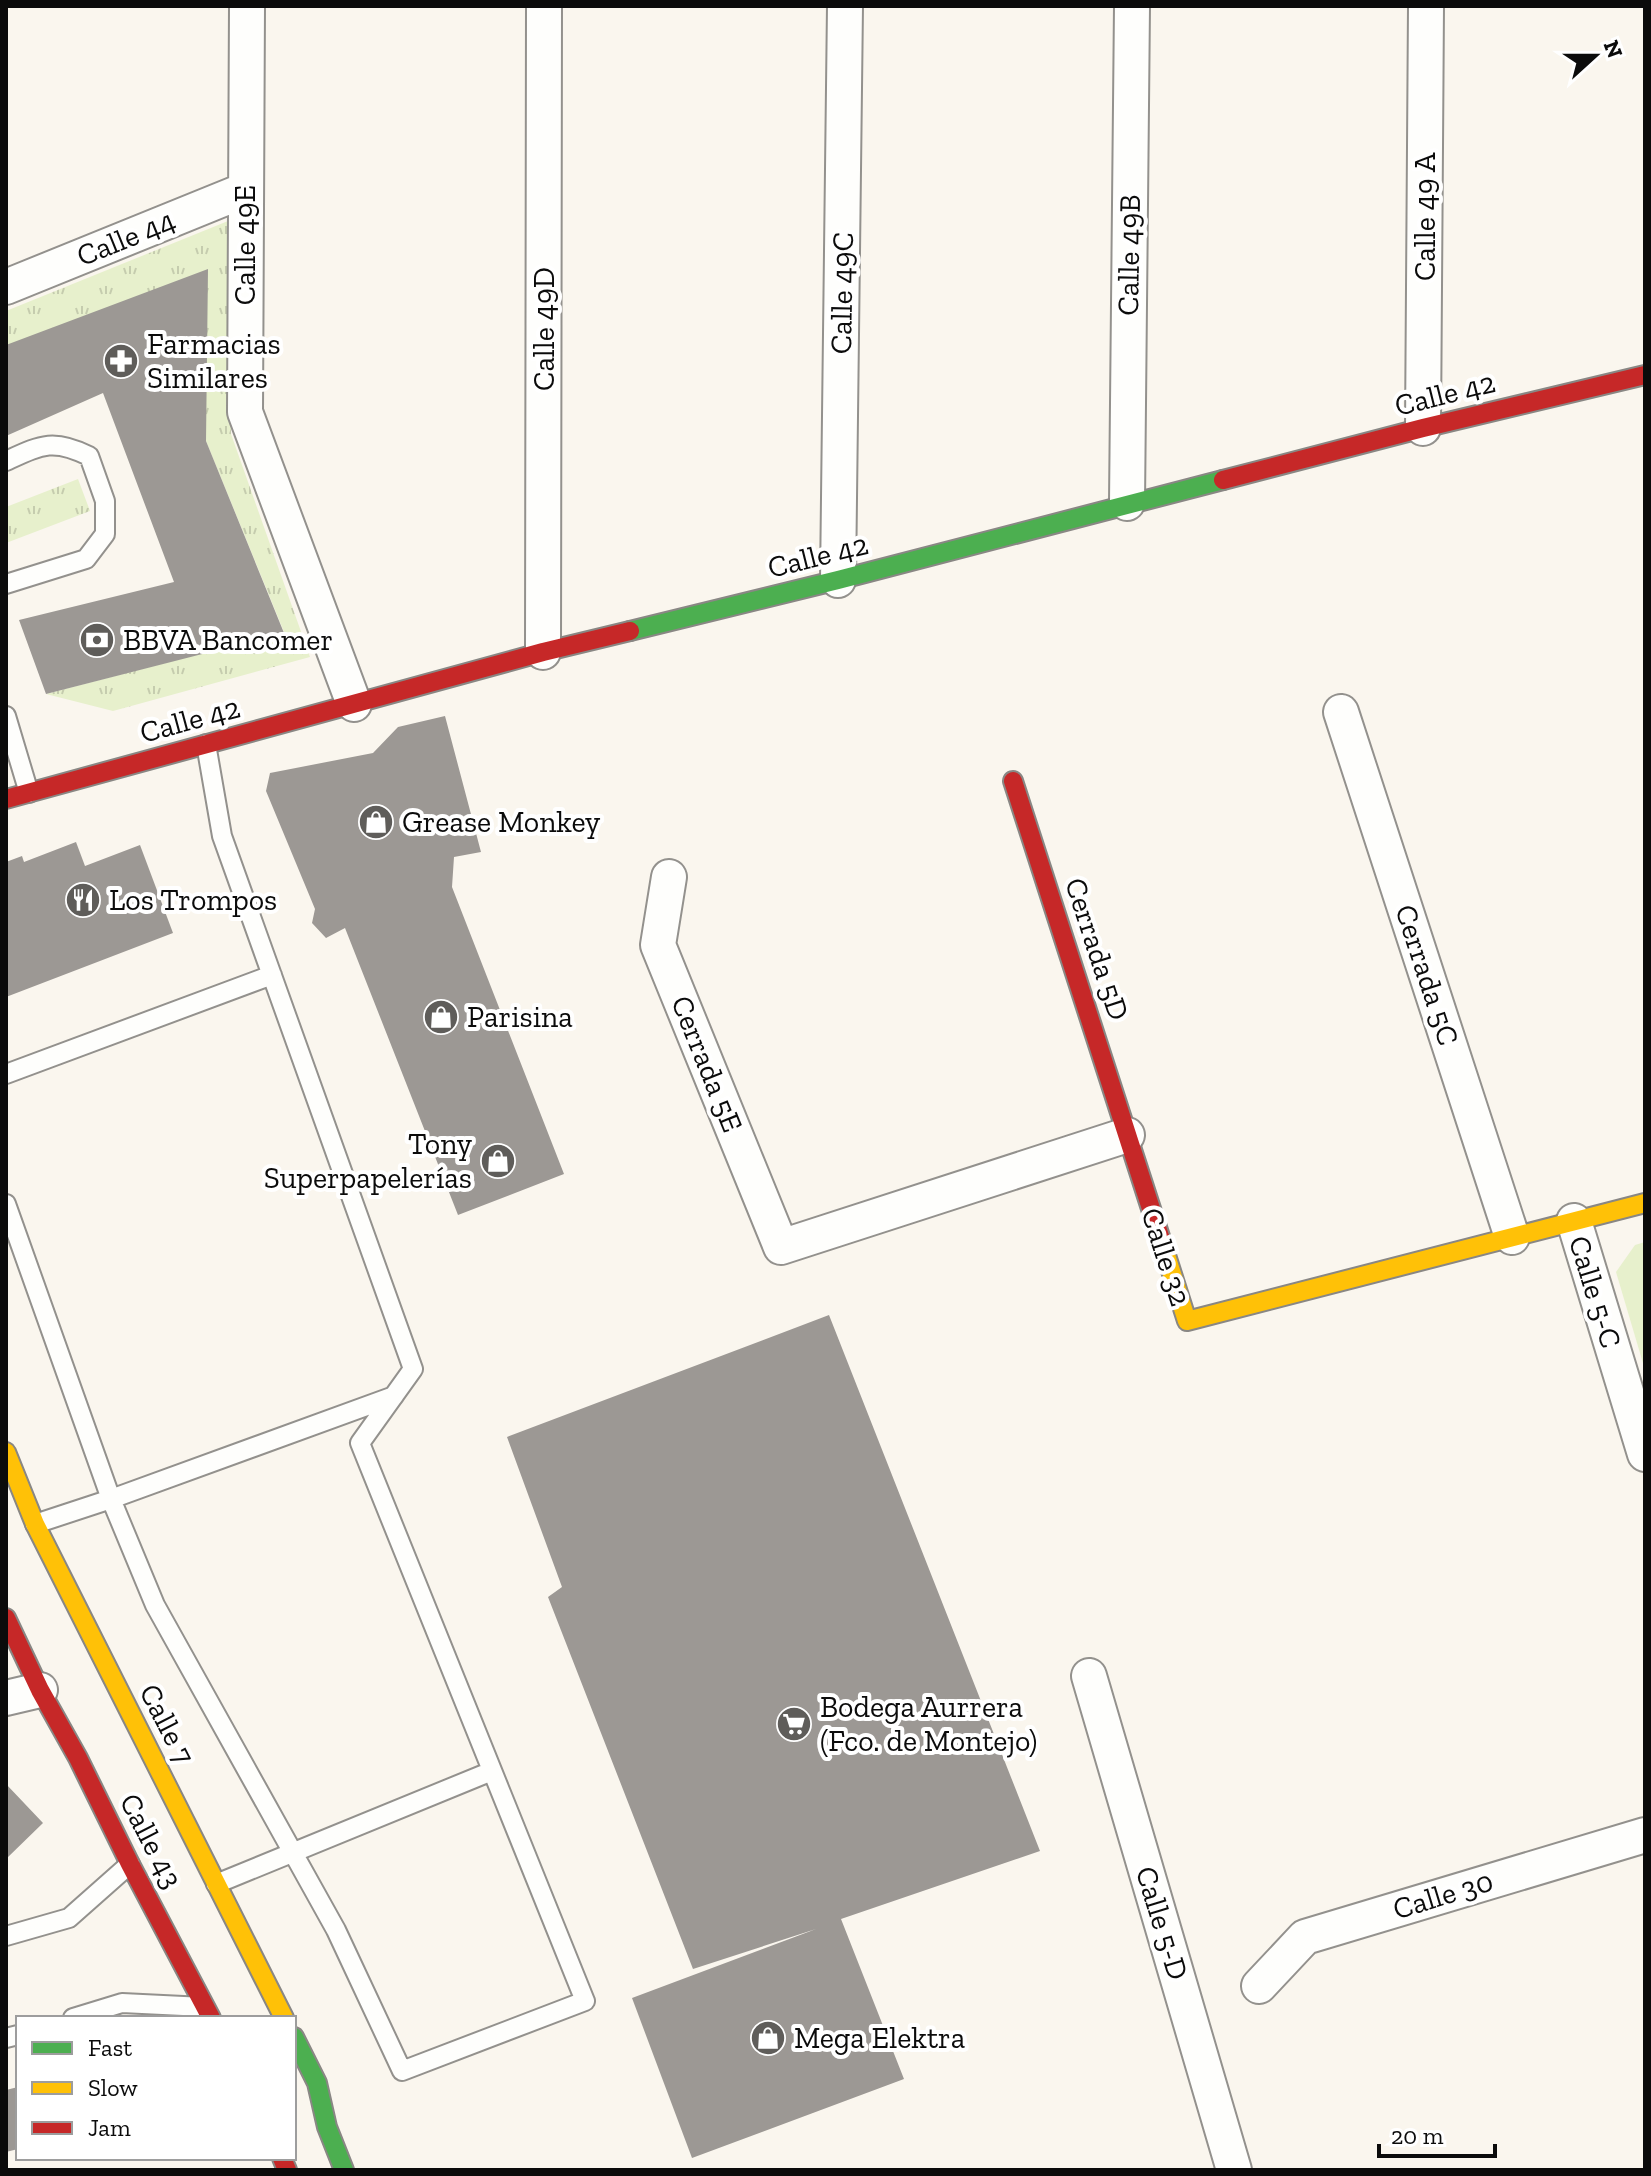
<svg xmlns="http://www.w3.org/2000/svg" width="1651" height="2176" font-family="'Zilla Slab',serif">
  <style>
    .grass { fill: url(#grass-tufts) }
    .park { fill: #e7f0cc }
    .building { fill: #9c9894 }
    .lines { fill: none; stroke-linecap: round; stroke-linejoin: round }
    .lane-casing { stroke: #93918d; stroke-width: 22 }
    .street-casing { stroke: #93918d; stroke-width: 38 }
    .fast-casing { stroke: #898784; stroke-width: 22 }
    .slow-casing { stroke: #898784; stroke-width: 22 }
    .jam-casing { stroke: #898784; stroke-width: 22 }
    .lane { stroke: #fefefc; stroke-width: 18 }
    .street { stroke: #fefefc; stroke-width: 34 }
    .fast { stroke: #4caf50; stroke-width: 18 }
    .slow { stroke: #ffc107; stroke-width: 18 }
    .jam { stroke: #c62828; stroke-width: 18 }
    .labels { text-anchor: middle; stroke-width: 8; stroke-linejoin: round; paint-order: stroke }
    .street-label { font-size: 30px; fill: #0b0b0b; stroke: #fff }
    .poi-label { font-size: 30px; fill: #0b0b0b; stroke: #fff; text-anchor: start }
  </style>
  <defs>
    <pattern id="grass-tufts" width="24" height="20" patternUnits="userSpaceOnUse" patternTransform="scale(2)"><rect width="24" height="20" fill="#e7f0cc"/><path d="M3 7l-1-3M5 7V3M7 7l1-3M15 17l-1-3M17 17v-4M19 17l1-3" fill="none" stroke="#c5ccae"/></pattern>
  </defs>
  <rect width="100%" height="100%" fill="#faf6ee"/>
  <path class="grass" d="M228,221l3,213 79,223 -197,54 -67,-17 238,-62 -78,-191 -200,-96v-34z
    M78,479l12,32 -84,32v-36z"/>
  <path class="park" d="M1645,1242v128l-29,-98 19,-27z"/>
  <path class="building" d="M208,269l-2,172 78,192 -238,61 -27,-74 155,-38 -71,-189 -97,43v-91z
    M445,716l36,136 -27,5 -2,30 112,287 -106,41 -113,-287 -19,10 -14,-15 3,-14 -49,-118 4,-18 103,-20 25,-26z
    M76,842l9,24 55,-21 33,88 -167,64v-135l16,-6 2,6z
    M829,1315l211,536 -199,68 63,160 -212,79 -60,-160 184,-69 -123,40 -145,-372 14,-10 -55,-150z
    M6,1784l37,39 -37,36z
    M18,2087v62l-12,3v-62z"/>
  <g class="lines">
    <g class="lane-casing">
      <path id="lane" d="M6,461c35,-16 47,-23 83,-5l16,45v33l-19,25 -80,25
        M6,716l23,77
        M6,1074l266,-99
        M6,1204l105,295 44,106 181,325 66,141 183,-70 -225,-558 53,-74 -191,-533 -16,-92
        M35,1524l76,-25 283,-103
        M216,1884l276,-113
        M6,1936l63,-18 61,-54
        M73,2018l49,-15 82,4
        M6,2038l12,-3"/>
    </g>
    <g class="street-casing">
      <path id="street" d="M247,6l-2,406 109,292
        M6,287l239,-97
        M1423,428l3,-422
        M1127,503l5,-497
        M838,580l7,-574
        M543,652l1,-646
        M1341,712l171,525
        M669,877l-11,68 123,302 346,-112
        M1574,1221l71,233
        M1089,1676l145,494
        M6,1698l34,-8
        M1259,1986l46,-49 340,-102"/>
    </g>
    <g class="fast-casing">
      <path id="fast" d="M630,631l208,-51 385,-100
        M294,2037l23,46 10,44 17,43"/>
    </g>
    <g class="slow-casing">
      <path id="slow" d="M1164,1249l23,72 458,-118
        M6,1452l29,72 249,494"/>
    </g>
    <g class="jam-casing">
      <path id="jam" d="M1223,480l200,-52 222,-53
        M1013,781l151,468
        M6,799l537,-147 87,-21
        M6,1618l34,72 38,68 52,106 81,154
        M282,2158l5,12"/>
    </g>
    <use href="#lane" class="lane"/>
    <use href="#street" class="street"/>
    <use href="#fast" class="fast"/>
    <use href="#slow" class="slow"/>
    <use href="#jam" class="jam"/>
  </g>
  <defs>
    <g id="pharmacy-disc" transform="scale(1.8)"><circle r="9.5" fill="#5f5d5a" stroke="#fff"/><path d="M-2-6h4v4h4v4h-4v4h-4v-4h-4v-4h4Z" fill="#fff"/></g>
    <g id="bank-disc" transform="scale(1.8)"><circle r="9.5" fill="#5f5d5a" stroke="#fff"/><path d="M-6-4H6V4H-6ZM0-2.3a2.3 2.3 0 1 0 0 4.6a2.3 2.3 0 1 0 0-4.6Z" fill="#fff"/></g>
    <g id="shop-disc" transform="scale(1.8)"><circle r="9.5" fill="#5f5d5a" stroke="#fff"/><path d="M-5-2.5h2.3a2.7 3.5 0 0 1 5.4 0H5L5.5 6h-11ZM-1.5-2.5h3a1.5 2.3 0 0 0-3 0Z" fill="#fff"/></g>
    <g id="restaurant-disc" transform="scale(1.8)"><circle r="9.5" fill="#5f5d5a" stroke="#fff"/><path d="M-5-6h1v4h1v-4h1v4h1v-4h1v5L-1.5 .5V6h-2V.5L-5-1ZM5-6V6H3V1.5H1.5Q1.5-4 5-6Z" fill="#fff"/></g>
    <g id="supermarket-disc" transform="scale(1.8)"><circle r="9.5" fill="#5f5d5a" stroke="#fff"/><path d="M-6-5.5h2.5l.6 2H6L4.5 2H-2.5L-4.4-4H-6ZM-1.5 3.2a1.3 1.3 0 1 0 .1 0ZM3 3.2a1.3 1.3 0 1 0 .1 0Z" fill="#fff"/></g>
  </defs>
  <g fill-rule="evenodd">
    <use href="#pharmacy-disc" x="121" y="361"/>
    <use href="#bank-disc" x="97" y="640"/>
    <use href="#shop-disc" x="376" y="822"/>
    <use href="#restaurant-disc" x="83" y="900"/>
    <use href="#shop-disc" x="441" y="1017"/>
    <use href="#shop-disc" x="498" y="1161"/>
    <use href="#supermarket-disc" x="794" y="1724"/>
    <use href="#shop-disc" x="768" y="2038"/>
  </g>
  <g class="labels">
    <g class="street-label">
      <text transform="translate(1425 217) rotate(-90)" y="10">Calle 49 A</text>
      <text transform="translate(126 238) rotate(-22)" y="10">Calle 44</text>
      <text transform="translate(245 245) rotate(-90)" y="10">Calle 49E</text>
      <text transform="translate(1129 255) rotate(-89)" y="10">Calle 49B</text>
      <text transform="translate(842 293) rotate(-89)" y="10">Calle 49C</text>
      <text transform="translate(544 329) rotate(-90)" y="10">Calle 49D</text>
      <text transform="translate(1445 394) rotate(-14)" y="10">Calle 42</text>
      <text transform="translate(818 556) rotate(-14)" y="10">Calle 42</text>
      <text transform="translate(190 720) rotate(-15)" y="10">Calle 42</text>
      <text transform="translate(1097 949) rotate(72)" y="10">Cerrada 5D</text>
      <text transform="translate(1427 975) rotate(72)" y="10">Cerrada 5C</text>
      <text transform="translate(707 1064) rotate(68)" y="10">Cerrada 5E</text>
      <text transform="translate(1166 1257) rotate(72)" y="10">Calle 32</text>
      <text transform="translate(1595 1292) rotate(73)" y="10">Calle 5-C</text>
      <text transform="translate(167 1724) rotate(63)" y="10">Calle 7</text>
      <text transform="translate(151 1841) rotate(63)" y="10">Calle 43</text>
      <text transform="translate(1443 1895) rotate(-17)" y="10">Calle 30</text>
      <text transform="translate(1162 1923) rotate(73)" y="10">Calle 5-D</text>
    </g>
    <g class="poi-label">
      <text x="147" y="354">Farmacias<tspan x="147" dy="34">Similares</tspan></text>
      <text x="123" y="650">BBVA Bancomer</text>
      <text x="402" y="832">Grease Monkey</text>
      <text x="109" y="910">Los Trompos</text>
      <text x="467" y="1027">Parisina</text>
      <text x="472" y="1154" text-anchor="end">Tony<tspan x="472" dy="34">Superpapelerías</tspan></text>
      <text x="820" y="1717">Bodega Aurrera<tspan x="820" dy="34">(Fco. de Montejo)</tspan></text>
      <text x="794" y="2048">Mega Elektra</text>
    </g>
  </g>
  <rect width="1651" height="2176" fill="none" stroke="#0b0b0b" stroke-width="16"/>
  <rect x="16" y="2016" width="280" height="144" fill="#ffffff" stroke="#9d9d9d" stroke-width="2"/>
  <rect x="32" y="2042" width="40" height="12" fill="#4caf50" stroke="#9d9d9d" stroke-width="2"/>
  <text x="88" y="2056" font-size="24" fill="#0b0b0b">Fast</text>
  <rect x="32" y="2082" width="40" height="12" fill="#ffc107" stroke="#9d9d9d" stroke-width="2"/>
  <text x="88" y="2096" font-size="24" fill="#0b0b0b">Slow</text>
  <rect x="32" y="2122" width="40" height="12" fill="#c62828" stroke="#9d9d9d" stroke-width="2"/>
  <text x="88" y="2136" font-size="24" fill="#0b0b0b">Jam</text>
  <g transform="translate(1595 56) rotate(69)" stroke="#ffffff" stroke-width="6" paint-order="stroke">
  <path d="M0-6L14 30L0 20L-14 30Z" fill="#0b0b0b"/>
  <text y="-12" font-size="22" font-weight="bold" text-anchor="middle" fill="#0b0b0b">N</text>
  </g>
  <path d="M1379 2144v12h116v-12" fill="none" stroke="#0b0b0b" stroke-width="4"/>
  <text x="1391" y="2144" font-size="24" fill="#0b0b0b" stroke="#ffffff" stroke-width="6" paint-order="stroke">20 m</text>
</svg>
